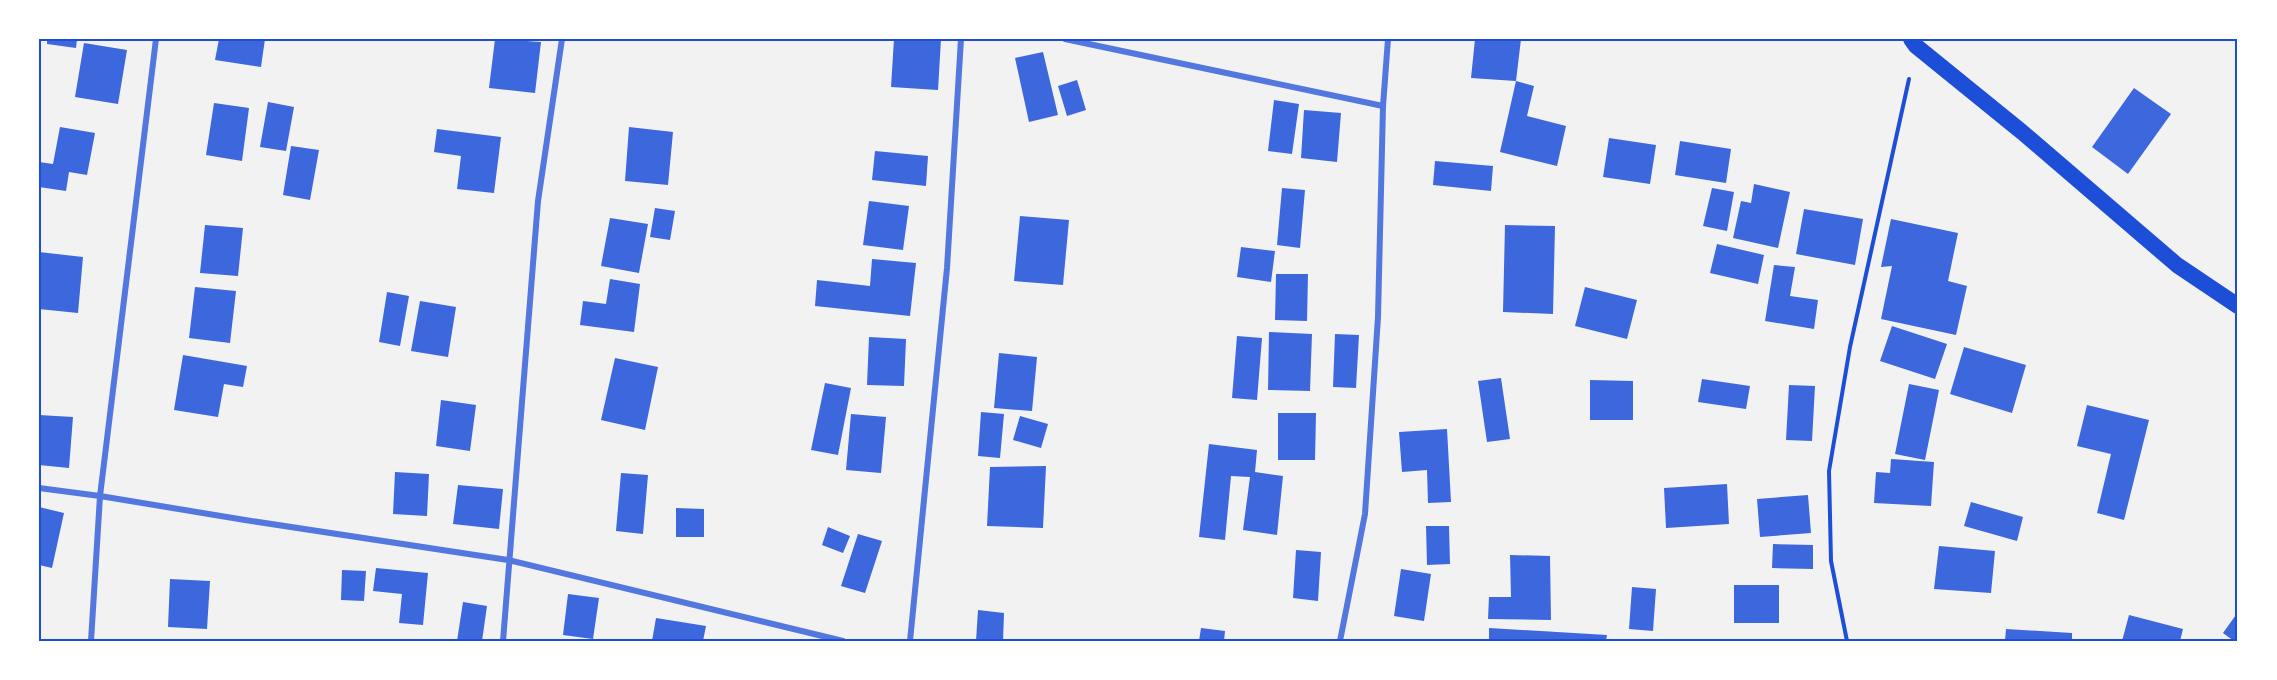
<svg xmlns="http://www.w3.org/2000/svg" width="2277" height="680" font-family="Poppins,sans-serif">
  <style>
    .building { fill: #3d67dc }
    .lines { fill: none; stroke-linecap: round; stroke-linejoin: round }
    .path { stroke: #1d4ed8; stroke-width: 4 }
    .minor { stroke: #5277de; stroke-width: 6 }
    .trunk { stroke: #1d4ed8; stroke-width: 16 }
    .neatline { fill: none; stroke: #1d4ed8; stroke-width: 2 }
  </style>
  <rect width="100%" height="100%" fill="#f2f2f2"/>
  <path class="building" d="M47,39h30l-1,9 -29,-4z
    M219,39h46l-4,28 -46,-7z
    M495,39l46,3 -6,51 -46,-5z
    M894,39h47l-3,51 -47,-3z
    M1475,39h46l-5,42 18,5 -7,30 39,10 -9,40 -57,-14 16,-71 -45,-3z
    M84,43l43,7 -9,54 -43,-7z
    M1043,52l15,63 -29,7 -14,-64z
    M1077,80l9,30 -19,6 -9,-30z
    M2134,88l37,26 -43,60 -36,-27z
    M1274,100l25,4 -7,50 -24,-3z
    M268,102l26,5 -8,44 -26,-4z
    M214,103l35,5 -7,53 -36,-6z
    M1304,110l37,3 -4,49 -36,-4z
    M60,127l35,6 -8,42 -18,-3 -3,19 -27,-4v-25l14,2z
    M629,127l44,5 -5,53 -43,-4z
    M437,129l64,8 -7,56 -37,-4 4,-33 -27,-4z
    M1609,138l47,7 -6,39 -47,-7z
    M1680,141l51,8 -5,34 -51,-8z
    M291,146l28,4 -9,50 -27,-5z
    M875,151l53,5 -2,30 -54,-6z
    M1435,161l58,5 -2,25 -58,-6z
    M1754,184l36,8 -12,56 -45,-10 8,-37 10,2z
    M1282,188l23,2 -5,58 -23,-3z
    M1712,188l22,4 -7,39 -24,-5z
    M869,201l40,5 -6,44 -40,-5z
    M655,208l20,3 -5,29 -20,-3z
    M1804,209l59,10 -8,46 -59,-11z
    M1020,216l49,4 -6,65 -49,-4z
    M610,218l38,6 -9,49 -38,-7z
    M1891,219l67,14 -10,48 19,5 -11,49 -75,-16 11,-53 -11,1z
    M205,225l38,3 -5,48 -38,-3z
    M1505,225l50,1 -2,88 -50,-2z
    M1717,244l47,11 -6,29 -48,-11z
    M1241,247l34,4 -4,31 -34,-5z
    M39,252l44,5 -5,56 -39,-4z
    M872,259l44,4 -6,53 -95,-10 2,-26 53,6z
    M1774,265l21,2 -5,29 28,4 -4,29 -49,-8z
    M1276,274h32l-1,47 -32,-1z
    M610,279l30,5 -6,48 -54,-7 3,-24 23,3z
    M195,287l41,4 -6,52 -41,-5z
    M1585,287l52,13 -10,39 -52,-13z
    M387,292l22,4 -9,50 -21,-4z
    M420,301l36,6 -8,50 -37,-6z
    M1892,326l55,18 -12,35 -55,-18z
    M1269,332l43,2 -2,57 -42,-1z
    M1335,334l24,1 -3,53 -23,-1z
    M1237,336l25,2 -5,62 -25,-2z
    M869,337l37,2 -2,47 -37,-1z
    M1964,347l62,18 -14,48 -62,-19z
    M999,353l38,4 -5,54 -38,-3z
    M183,355l64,11 -4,21 -19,-3 -6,33 -44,-7z
    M615,358l43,9 -13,63 -44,-10z
    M1501,378l9,61 -23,3 -9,-61z
    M1702,379l48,7 -4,23 -48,-7z
    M1590,380l43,1v39h-43z
    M825,383l26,5 -13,67 -27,-5z
    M1909,384l30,6 -14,70 -30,-6z
    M1789,385l26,1 -3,55 -26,-1z
    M441,400l35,5 -6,46 -34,-5z
    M2087,405l62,15 -25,100 -27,-7 14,-59 -34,-8z
    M981,412l23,2 -4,44 -22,-2z
    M1278,413h38l-1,47h-37z
    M851,414l35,3 -5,56 -35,-3z
    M39,415l34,2 -4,51 -30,-3z
    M1020,416l28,8 -7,24 -28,-8z
    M1447,429l4,73 -23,1 -1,-33 -25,2 -3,-40z
    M1209,444l48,6 -2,22 28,4 -6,59 -34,-5 7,-53 -19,-1 -6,64 -26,-3z
    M1891,459l43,3 -3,44 -57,-3 2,-31 14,1z
    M1046,466l-3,62 -56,-2 3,-59z
    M395,472l34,2 -2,42 -34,-2z
    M621,473l27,2 -5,59 -27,-3z
    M1727,484l2,40 -63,4 -2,-40z
    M458,485l45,4 -4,40 -46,-5z
    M1808,495l3,38 -51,4 -3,-38z
    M1971,502l52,15 -6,24 -53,-15z
    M39,507l25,6 -12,55 -13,-3z
    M676,508l28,1v28h-28z
    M1426,526h23l1,38 -23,1z
    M828,527l22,9 -7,17 -21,-8z
    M858,534l24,7 -17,52 -24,-7z
    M1773,544l40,1v24l-41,-1z
    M1939,546l56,5 -4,42 -57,-4z
    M1296,550l25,2 -3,49 -25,-3z
    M1510,555l40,1 1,64 -63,-1 1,-22h22z
    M376,568l52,5 -5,52 -24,-2 3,-29 -29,-3z
    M1401,569l30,5 -7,47 -30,-5z
    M342,570l24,1 -2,30 -23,-1z
    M170,579l40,2 -3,48 -39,-2z
    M1734,585h45v38h-45z
    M1632,587l24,2 -3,42 -24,-2z
    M568,594l31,4 -6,41 -30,-4z
    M463,602l24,4 -5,35h-25z
    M978,610l26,3 -1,28h-27z
    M2238,612v29h-4l-11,-8z
    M2129,615l54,14 -3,12h-58z
    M656,618l50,8 -3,15h-51z
    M1201,628l24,3 -1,10h-25z
    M1489,628l118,7 -1,6h-117z
    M2006,629l66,4v8h-67z"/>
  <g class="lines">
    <path class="path" d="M1847,641l-16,-80 -2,-90 21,-124 59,-268"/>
    <path class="minor" d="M1065,39l318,67
      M39,488l61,8 145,24 263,40 335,81
      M91,641l9,-145 56,-457
      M503,641l35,-440 24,-162
      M910,641l37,-373 14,-229
      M1340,641l25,-127 13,-197 5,-211 5,-67"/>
    <path class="trunk" d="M1911,39l5,7 106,86 155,133 61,41"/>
  </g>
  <rect width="2277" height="680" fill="none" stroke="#ffffff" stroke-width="81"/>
  <rect x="40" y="40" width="2196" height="600" class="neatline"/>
</svg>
